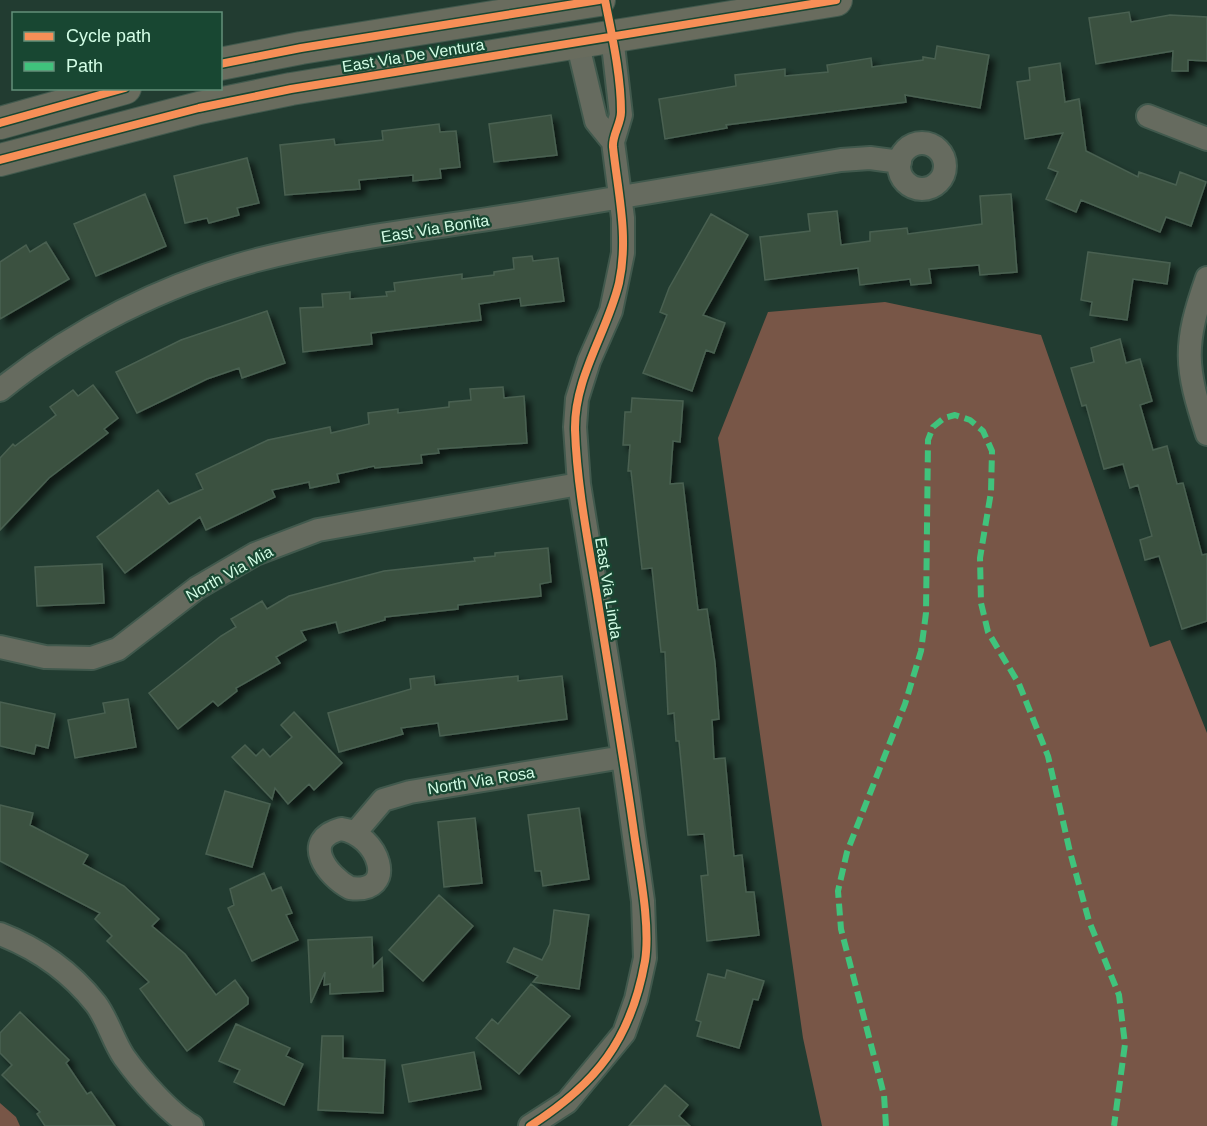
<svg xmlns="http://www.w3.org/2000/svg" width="1207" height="1126" font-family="Helvetica,sans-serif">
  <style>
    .green { fill: #785647 }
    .building { fill: #3a5141; stroke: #4a6151; stroke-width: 1.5; filter: url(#shadow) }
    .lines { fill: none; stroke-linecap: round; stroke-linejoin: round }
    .street-casing { stroke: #41594d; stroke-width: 26 }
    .secondary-casing { stroke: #41594d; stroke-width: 34 }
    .street { stroke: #666b5f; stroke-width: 22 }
    .secondary { stroke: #696c5e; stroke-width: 32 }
    .quiet { stroke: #40c37c; stroke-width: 6; stroke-dasharray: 12 6; stroke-linecap: butt }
    .cycleway-casing { stroke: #184732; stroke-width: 11 }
    .cycleway { stroke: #f78f57; stroke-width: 8 }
    .labels { text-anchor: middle; stroke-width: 4.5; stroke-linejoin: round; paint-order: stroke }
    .street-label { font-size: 16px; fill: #d3fde6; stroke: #184732 }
  </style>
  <defs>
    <filter id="shadow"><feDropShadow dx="5.5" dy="5.5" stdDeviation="3" flood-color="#0009"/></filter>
  </defs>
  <rect width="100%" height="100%" fill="#223c31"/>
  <path class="green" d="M885,302l156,33 109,312 20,-7 37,93v393h-385l-19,-88 -85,-600 50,-126z
    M0,1103l16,14 4,9h-20z"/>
  <path class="building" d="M1129,12l2,10 39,-7 37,2v44l-19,-1v11h-16l1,-20 -77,13 -7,-46z
    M937,46l52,9 -9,53 -75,-13 1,7 -180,23 1,3 -62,11 -6,-40 77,-13 -1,-11 50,-6v7l43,-4 -1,-7 44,-7 1,9 51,-7v-3l12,2z
    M1060,63l5,39 14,-3 7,52 52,26 1,-5 37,13 4,-13 26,10 -15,44 -25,-9 -6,15 -79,-32 -5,12 -30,-13 12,-27 -10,-4 15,-35 -38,6 -8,-57 13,-2 -1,-12z
    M551,115l6,40 -63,7 -5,-38z
    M439,124l1,8 16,-1 4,36 -20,2 1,9 -28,3v-6l-54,5 1,9 -75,6 -5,-50 54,-6 1,6 48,-5 -1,-9z
    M247,158l12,45 -22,5 2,7 -30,8 -2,-5 -22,5 -11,-47z
    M145,194l21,52 -70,30 -22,-52z
    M1011,194l6,78 -37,3 -1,-10 -50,4 2,14 -20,2 -1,-6 -50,6 -2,-17 -93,12 -5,-43 50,-6 -2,-17 29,-3 4,34 29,-4v-9l37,-4 1,6 74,-10 -2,-28z
    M711,214l37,21 -45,80 22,8 -11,30 -8,-3 -14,41 -49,-18 24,-58 -7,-3 9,-24z
    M46,242l23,37 -69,40v-57l26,-17 4,7z
    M1088,252l82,11 -3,21 -34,-5 -6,41 -37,-5 2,-13 -11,-2z
    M532,256l1,5 25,-3 6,43 -43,5 -1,-8 -41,6 2,16 -110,13 1,11 -69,8 -3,-44 23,-1 -1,-13 28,-2v7l37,-3 -1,-4 9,-1 -1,-8 68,-9v5l32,-4v-3l20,-3 -1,-11z
    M267,311l18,52 -43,15 -3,-10 -32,11 -70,34 -21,-41 65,-32z
    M1120,339l6,24 14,-4 12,42 -12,4 13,45 14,-4 10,38 6,-1 19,72 5,-1v67l-25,8 -23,-73 -14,4 -5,-20 12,-4 -14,-51 -8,3 -7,-24 -19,5 -18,-64 -4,1 -11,-38 23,-6 -3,-14z
    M93,385l25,33 -14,11 4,4 -59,45 -49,52v-72l13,-14 2,2 41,-31 -6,-8 23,-17 5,6z
    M503,387l1,11 20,-2 3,47 -89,6 1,4 -18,2 1,8 -47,5 -1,-2 -37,8 2,8 -29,6 -1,-6 -37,8 3,7 -69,33 -6,-13 -75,56 -28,-36 61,-47 11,14 34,-15 -7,-15 72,-34 62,-13 1,6 38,-9 -1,-11 30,-4v4l51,-6v-5l22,-2 -1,-11z
    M632,398l51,3 -3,41 -7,-1 -3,43 13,-1 15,127 9,-1 8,54 4,56 -7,1 2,39 11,-1 9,98 8,-1 4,37h8l5,43 -52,6 -6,-65 7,-1 -4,-41 -16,1 -9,-94h-3l-2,-28 -6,1 -3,-62h-4l-9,-84 -10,1 -11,-98h-3l2,-26h-7l2,-33h6z
    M548,548l3,34 -11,2 1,12 -83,9v4l-73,8v3l-46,13 -3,-11 -35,9 5,9 -30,17 4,6 -44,25 1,3 -19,15 -5,-5 -35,28 -29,-36 72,-57 15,-9 -5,-8 31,-18 5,8 22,-13 95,-25 91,-10 -1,-3 21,-2v-3z
    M102,564l2,39 -67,3 -2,-39z
    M434,676l1,9 83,-9v5l44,-5 5,43 -127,17 -2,-13 -37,5 2,6 -64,18 -11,-39 83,-24 -1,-10z
    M128,699l8,48 -61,11 -7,-38 37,-7 -2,-10z
    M0,702l55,12 -7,34 -12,-3 -2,9 -34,-8z
    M294,712l48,51 -28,27 -5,-6 -21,20 -13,-16 -3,11 -40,-42 13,-12 11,11 7,-7 7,8 22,-20 -11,-12z
    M225,791l45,13 -18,63 -46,-13z
    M0,805l33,8 -3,12 58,30 -5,9 41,22 35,33 -7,7 33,28 31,41 19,-15 13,18v6l-61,47 -47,-62 9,-7 -42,-41 5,-5 -17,-17 5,-6 -100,-52z
    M579,808l10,71 -46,7 -2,-15h-6l-7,-56z
    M475,818l7,65 -38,4 -6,-65z
    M264,873l8,18 9,-4 11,26 -6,2 12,25 -46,21 -24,-53 6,-3 -4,-16z
    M439,895l34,31 -50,55 -34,-31z
    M554,910l35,5 -10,74 -46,-7 5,-6 -31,-14 7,-14 28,12 8,-16z
    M372,937l1,30 9,-9 1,33 -53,3v-10l-6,1 1,-13 -14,31 -3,-63z
    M727,970l37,11 -6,19 -5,-1 -14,49 -42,-12 4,-14 -5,-2 12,-46 17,4z
    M531,984l39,32 -51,58 -43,-36 16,-19 6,5z
    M20,1012l49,48 -3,3 21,31 4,-2 24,34h-70l-8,-12 3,-2 -38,-37 10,-10 -12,-12v-20z
    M236,1024l54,24 -4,8 17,8 -19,41 -50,-23 6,-12 -21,-9z
    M322,1036h21v22l42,2 -2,53 -65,-3z
    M474,1052l7,37 -72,13 -7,-37z
    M665,1085l23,20 -9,11 11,10h-61z"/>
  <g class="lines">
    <g class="street-casing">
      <path id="street" d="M577,41l19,80 17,21
        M1148,116l59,23
        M899 166a23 23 0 1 1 46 0a23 23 0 1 1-46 0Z
        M1207,278c-24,68 -22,88 0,156
        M0,390c74,-60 164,-106 257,-130 85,-22 175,-32 263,-46 107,-17 214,-36 321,-54l29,-2 30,4
        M0,647l45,10 47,1 26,-9 79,-61 58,-34 63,-24 261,-46
        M341,829c37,5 59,65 9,59 -23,-12 -50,-48 -9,-59z
        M355,833l28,-33 27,-8 213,-35
        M0,934c39,15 70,37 96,70 12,16 17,37 28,53 15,21 46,57 68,69
        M530,1126l37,-24 57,-69 12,-34 9,-41 -2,-57 -20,-144 -44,-273 -4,-57 2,-28 12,-38 22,-50 12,-58v-35l-10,-76 8,-27 -9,-79"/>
    </g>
    <g class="secondary-casing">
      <path id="secondary" d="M220,64l81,-16 298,-48
        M0,123l125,-35
        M0,160l199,-52 92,-19 545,-89"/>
    </g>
    <use href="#street" class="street"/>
    <use href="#secondary" class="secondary"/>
    <path class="quiet" d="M886,1126l-2,-31 -43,-166 -3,-38 9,-39 58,-148 16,-53 5,-38 2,-173 5,-13 11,-9 11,-3 15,5 13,11 9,20 -1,41 -11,66 1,45 7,29 31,52 29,72 22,96 19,69 30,74 6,49 -11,82"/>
    <g class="cycleway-casing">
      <path id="cycleway" d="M220,64l81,-16 298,-48
        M0,123l125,-35
        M0,160l199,-52 92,-19 545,-89
        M530,1126c66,-42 101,-86 115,-165 6,-38 -7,-97 -12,-136 -11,-77 -24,-153 -36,-229 -9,-55 -20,-110 -22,-166 -1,-53 32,-97 44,-147 10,-46 -1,-90 -6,-136 -1,-12 8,-23 8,-35 0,-37 -9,-76 -16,-112"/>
    </g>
    <use href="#cycleway" class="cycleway"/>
  </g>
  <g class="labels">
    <g class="street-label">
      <text transform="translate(413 55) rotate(-9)" y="6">East Via De Ventura</text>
      <text transform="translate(435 228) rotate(-9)" y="6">East Via Bonita</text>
      <text transform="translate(229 573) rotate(-29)" y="6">North Via Mia</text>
      <text transform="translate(609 588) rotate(81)" y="6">East Via Linda</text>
      <text transform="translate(481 780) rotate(-9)" y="6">North Via Rosa</text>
    </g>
  </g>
  <rect x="12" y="12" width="210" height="78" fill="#184732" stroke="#63907a" stroke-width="1.5"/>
  <rect x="24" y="32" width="30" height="9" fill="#f78f57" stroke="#63907a" stroke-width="1.5"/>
  <text x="66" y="42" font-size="18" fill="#d3fde6">Cycle path</text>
  <rect x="24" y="62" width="30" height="9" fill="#40c37c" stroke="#63907a" stroke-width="1.5"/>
  <text x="66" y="72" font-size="18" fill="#d3fde6">Path</text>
</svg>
